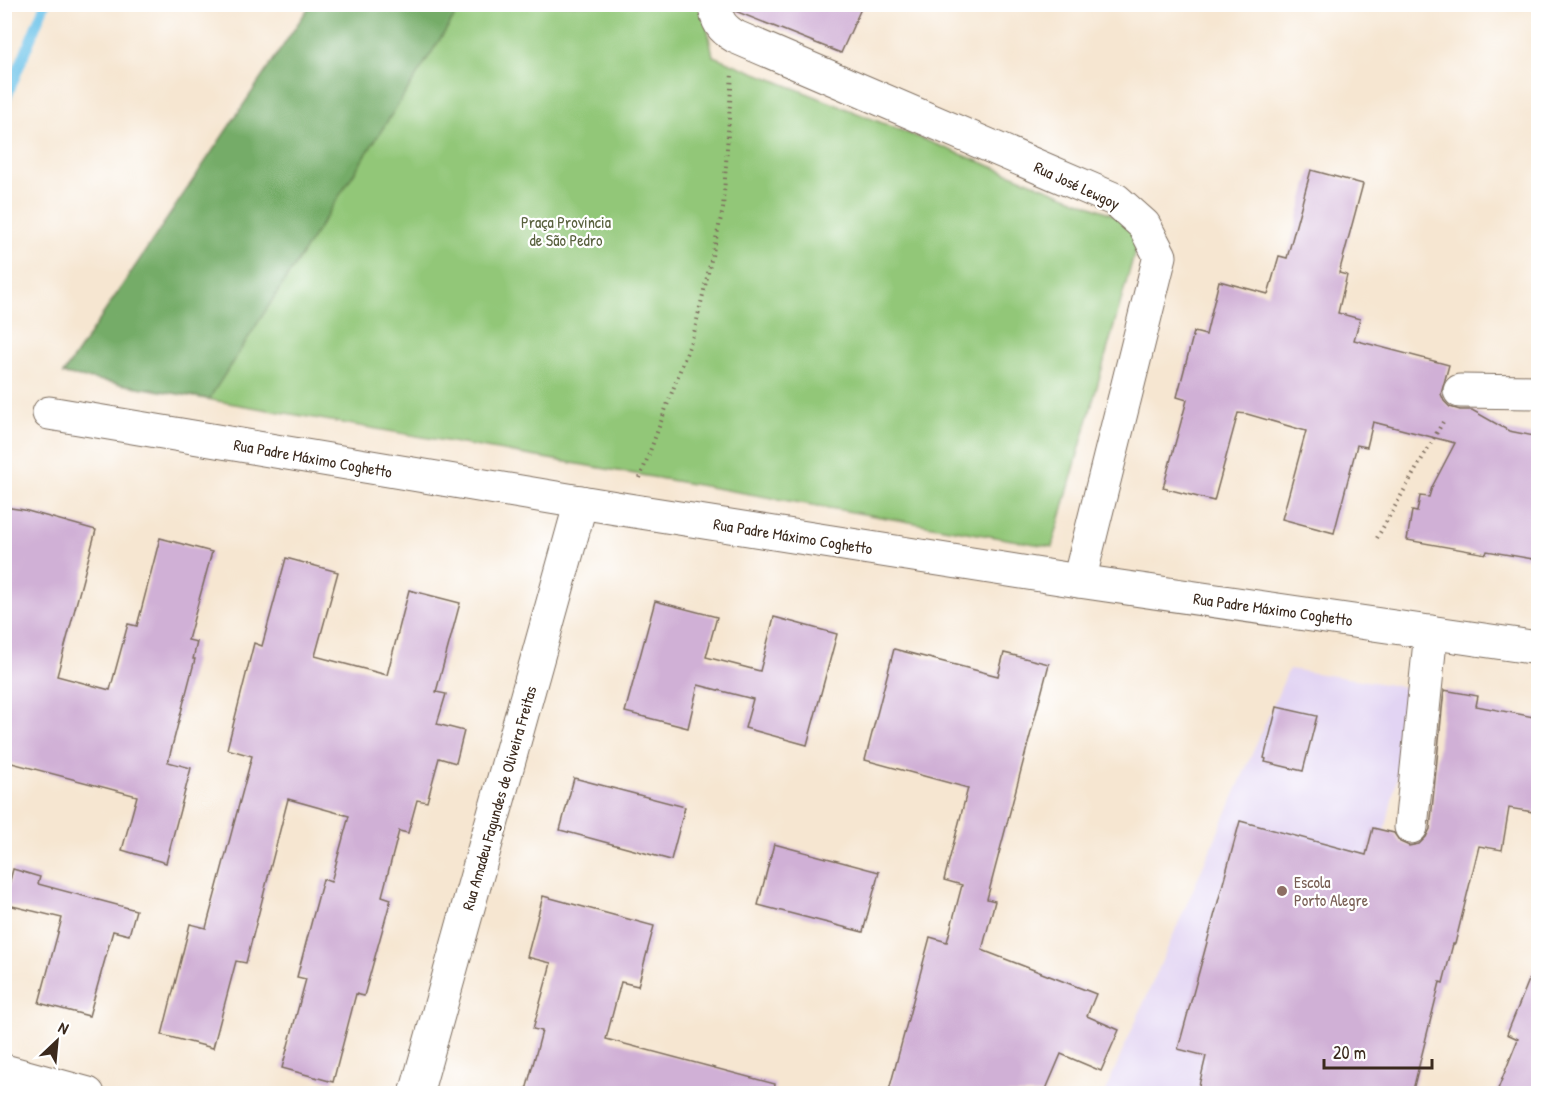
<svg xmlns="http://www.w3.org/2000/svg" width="1543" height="1098" font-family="'Patrick Hand',sans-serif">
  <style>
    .built { fill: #e2d4f3 }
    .green { fill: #92c778; stroke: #66784b; stroke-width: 1.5 }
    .forest { fill: #75ac68; stroke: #586b43; stroke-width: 1.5 }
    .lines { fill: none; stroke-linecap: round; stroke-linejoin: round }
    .stream { stroke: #6cc3e9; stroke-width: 10 }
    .building { fill: #d0b0d6 }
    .minor-casing { stroke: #7c6c5d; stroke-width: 35 }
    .path { stroke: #7c6c5d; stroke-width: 4; stroke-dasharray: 1.5 4.5; stroke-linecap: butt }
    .minor { stroke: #fff; stroke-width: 33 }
    .education-dot { fill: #8d6e63; stroke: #fff; stroke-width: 2 }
    .labels { text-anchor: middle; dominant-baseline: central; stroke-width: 4.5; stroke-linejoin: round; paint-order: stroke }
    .street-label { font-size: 16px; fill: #3b2a1e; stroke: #fff }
    .park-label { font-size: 16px; fill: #59613e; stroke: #fff }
    .education-label { font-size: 16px; fill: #785e54; stroke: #fff; text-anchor: start }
  </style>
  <rect width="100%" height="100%" fill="#fff"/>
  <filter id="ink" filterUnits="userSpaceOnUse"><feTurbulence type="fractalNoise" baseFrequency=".0167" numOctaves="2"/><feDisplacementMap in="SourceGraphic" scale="12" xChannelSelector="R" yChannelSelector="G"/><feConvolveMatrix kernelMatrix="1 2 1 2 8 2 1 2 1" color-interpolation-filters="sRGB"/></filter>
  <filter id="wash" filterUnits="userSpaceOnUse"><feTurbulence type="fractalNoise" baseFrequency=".008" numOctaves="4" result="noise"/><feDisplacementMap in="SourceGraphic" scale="24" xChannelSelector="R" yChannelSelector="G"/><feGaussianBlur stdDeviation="1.35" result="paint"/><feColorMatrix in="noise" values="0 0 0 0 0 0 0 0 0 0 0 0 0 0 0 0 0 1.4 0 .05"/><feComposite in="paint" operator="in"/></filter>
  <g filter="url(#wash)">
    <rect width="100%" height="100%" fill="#f6e6d1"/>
    <path class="built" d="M1289 669 1417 689 1326 1093 1104 1094Z"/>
    <path class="green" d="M311 5H703L713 56 1142 226 1052 547 63 374Z"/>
    <path class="forest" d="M311 4 462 5 209 399 63 374Z"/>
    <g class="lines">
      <path class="stream" d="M4 104 45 4"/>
    </g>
    <g id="blocks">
      <g class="building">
        <path d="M734 4H863L841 53 735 11Z"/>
        <path d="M1311 170 1363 184 1339 273 1347 275 1338 313 1360 319 1354 340 1449 365 1441 394 1444 401 1450 407 1460 410H1472L1509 431 1539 437V560L1487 551 1486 554 1407 540 1412 511 1417 512 1420 496 1429 497 1432 487 1455 443 1373 422 1367 447 1357 445 1334 533 1282 519 1306 431 1247 414 1238 413 1214 501 1163 488 1187 400 1177 397 1194 332 1206 335 1219 281 1268 294 1279 256 1287 258Z"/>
        <path d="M4 507 24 510 96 530 57 676 110 690 128 624 137 626 160 538 212 552 188 640 197 642 193 659H195L168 762 191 768 166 863 122 850 137 796 4 761Z"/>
        <path d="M286 558 338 572 315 656 387 675 409 590 460 603 436 692 446 694 437 724 464 731 456 763 439 758 427 802 417 800 408 833 399 831 382 896 391 899 364 996 356 994 333 1082 282 1068 306 979 297 977 312 920 323 879 331 882 349 816 288 799 246 963 236 961 213 1048 162 1035 190 924 206 928 252 756 227 749 254 643 262 646Z"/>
        <path d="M655 601 717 617 706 657 760 671 774 617 837 634 807 745 745 728 753 699 698 685 688 728 625 712Z"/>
        <path d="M894 649 998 676 1004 653 1049 664 987 899 995 901 982 950 1096 994 1087 1016 1119 1030 1101 1071 1061 1054 1044 1094H888L930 937 947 942 962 885 944 880 968 788 865 760Z"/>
        <path d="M1444 690 1478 696 1476 706 1539 718V813L1509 808 1502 850 1479 846 1455 944H1453L1443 983 1440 982 1412 1094H1197L1206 1056 1178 1049 1240 821 1366 855 1373 828 1394 833 1400 842 1409 846 1419 844 1426 837 1430 829Z"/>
        <path d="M1277 707 1317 716 1303 771 1265 762 1266 759 1264 758Z"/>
        <path d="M574 778 685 807 671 860 560 830Z"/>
        <path d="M774 844 879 872 863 932 758 905Z"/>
        <path d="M13 869 40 877 38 884 136 910 129 935 113 931 89 1016 39 1003 62 918 4 904Z"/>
        <path d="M543 896 654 926 638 986 621 982 606 1039 775 1084 774 1094H525L542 1031 533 1029 551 963 527 957Z"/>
        <path d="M1538 958 1539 1094H1496L1518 1039 1507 1034Z"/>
      </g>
    </g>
  </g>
  <g filter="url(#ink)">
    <use href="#blocks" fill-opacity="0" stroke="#7c6c5d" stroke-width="1.5"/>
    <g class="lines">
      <defs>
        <g id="minor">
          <path d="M715 4C716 21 722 29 736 37L1116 200 1144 225 1160 256 1079 581"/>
          <path d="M1460 391 1538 392"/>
          <path d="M49 413 628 510 1079 581 1538 648"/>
          <path d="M1411 827 1431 632"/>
          <path d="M4 1071 88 1094"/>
          <path d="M416 1094 581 502"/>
        </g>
      </defs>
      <use href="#minor" class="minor-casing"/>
      <g class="path">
        <path d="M640 478 694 333 723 209 732 73"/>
        <path d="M1377 538 1444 420"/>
      </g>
      <use href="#minor" class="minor"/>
    </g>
  </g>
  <circle class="education-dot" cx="1282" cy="891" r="6"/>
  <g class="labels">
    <g class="street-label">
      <text transform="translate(1077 185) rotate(25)">Rua José Lewgoy</text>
      <text transform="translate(313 458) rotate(10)">Rua Padre Máximo Coghetto</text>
      <text transform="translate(793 536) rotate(9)">Rua Padre Máximo Coghetto</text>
      <text transform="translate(1273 609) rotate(8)">Rua Padre Máximo Coghetto</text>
      <text transform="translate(499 798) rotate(-74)">Rua Amadeu Fagundes de Oliveira Freitas</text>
    </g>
    <g class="park-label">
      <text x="566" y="222">Praça Província<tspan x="566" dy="18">de São Pedro</tspan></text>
    </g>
    <g class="education-label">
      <text x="1294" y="882">Escola<tspan x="1294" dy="18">Porto Alegre</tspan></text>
    </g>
  </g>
  <rect width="1543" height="1098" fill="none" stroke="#fff" stroke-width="24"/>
  <g transform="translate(57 1041) rotate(26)" stroke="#ffffff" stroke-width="4.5" paint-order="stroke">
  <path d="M0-4.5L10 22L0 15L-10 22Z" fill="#3b2a1e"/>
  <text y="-9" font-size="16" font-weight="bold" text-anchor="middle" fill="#3b2a1e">N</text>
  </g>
  <path d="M1324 1059v9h108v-9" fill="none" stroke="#3b2a1e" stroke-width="3"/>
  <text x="1333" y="1059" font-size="18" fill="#3b2a1e" stroke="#ffffff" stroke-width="4.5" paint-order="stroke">20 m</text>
</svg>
